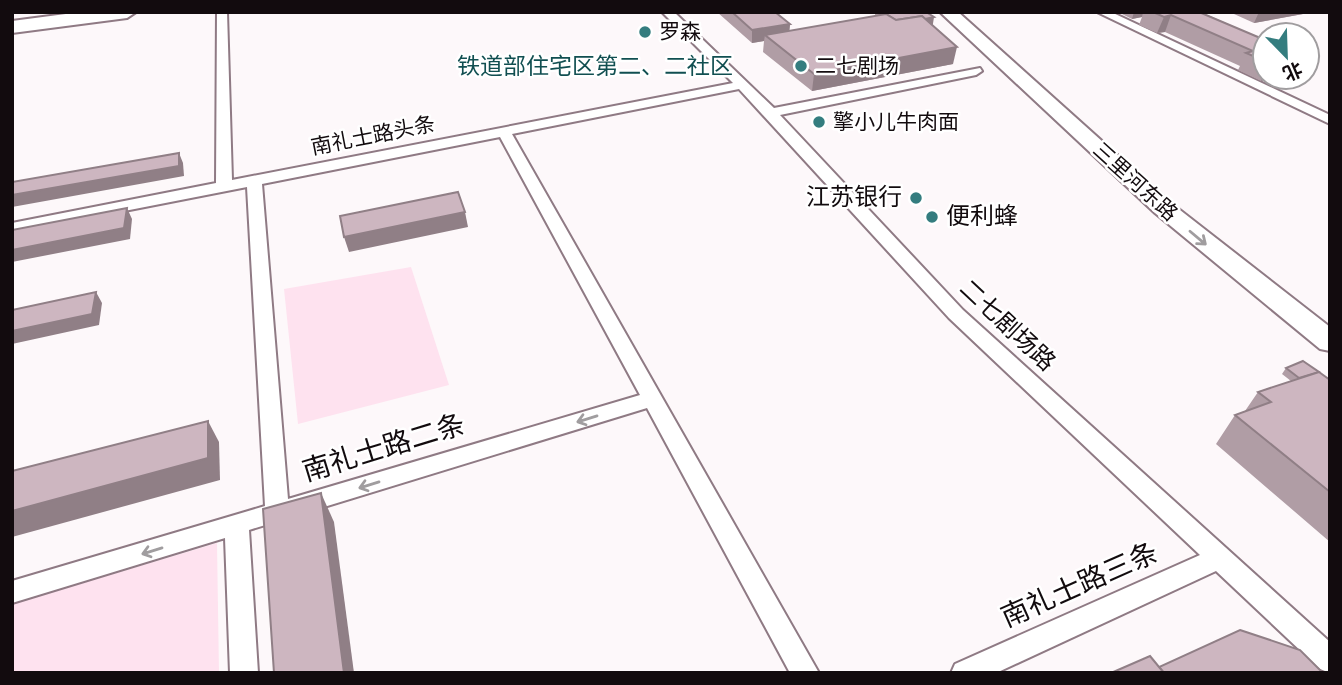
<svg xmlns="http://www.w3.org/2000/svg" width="1342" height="685" font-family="'Alegreya Sans','Noto Sans SC',sans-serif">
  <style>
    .green { fill: #fee2ef }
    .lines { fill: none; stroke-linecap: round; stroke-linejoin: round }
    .minor-casing { stroke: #8f7a84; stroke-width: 4 }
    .secondary-casing { stroke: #8f7a84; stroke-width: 4 }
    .trunk-casing { stroke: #8f7a84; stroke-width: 4 }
    .minor { fill: #fff; fill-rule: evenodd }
    .secondary { fill: #fff; fill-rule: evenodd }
    .trunk { fill: #fff; fill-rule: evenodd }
    .wall { fill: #b09da5 }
    .shaded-wall { fill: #907f86 }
    .building { fill: #cdb6c0; stroke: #907f86; stroke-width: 2 }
    .oneway { stroke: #a09d9f }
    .poi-dot { fill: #347d7f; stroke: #fff; stroke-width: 2.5 }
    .labels { text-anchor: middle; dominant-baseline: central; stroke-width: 5; stroke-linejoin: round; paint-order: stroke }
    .far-poi-label { font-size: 21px; fill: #120b0e; stroke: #fff; text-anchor: start }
    .far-street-label { font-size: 21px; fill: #120b0e; stroke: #fff }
    .far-quarter-label { font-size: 23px; fill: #114f51; stroke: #fff }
    .poi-label { font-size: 24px; fill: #120b0e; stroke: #fff; text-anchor: end }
    .street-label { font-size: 24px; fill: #120b0e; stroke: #fff }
    .near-street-label { font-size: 28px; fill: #120b0e; stroke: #fff }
  </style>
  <rect width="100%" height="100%" fill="#fdf8fa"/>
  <g class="green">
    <path d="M411 267 449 385 298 424 284 289Z"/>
    <path d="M217 543 219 673H12V604Z"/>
  </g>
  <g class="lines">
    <defs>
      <g id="minor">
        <path d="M217 12H227L232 180 733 83 662 12H674L774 108 980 68 982 71 976 75 780 115 963 310 1330 642V673L1320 669 1216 571 996 673H951L955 664 1200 555 949 318 739 89 512 134 819 673H790L647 408 249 530 258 673H230L225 538 12 603V581L265 506 247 187 12 233V223L216 183ZM500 137 640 395 288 499 262 184Z"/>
        <path d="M1097 12H1111L1330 115V124Z"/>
      </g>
      <path id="secondary" d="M940 12H958L1171 203 1330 327V351L1320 349 1155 213Z"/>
      <path id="trunk" d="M81 12H136L127 18 12 33V21Z"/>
    </defs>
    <use href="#minor" class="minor-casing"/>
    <use href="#secondary" class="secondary-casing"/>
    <use href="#trunk" class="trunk-casing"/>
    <use href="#minor" class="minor"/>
    <use href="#secondary" class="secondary"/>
    <use href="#trunk" class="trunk"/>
  </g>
  <g class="wall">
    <path d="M717 12H775L790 24 789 31 875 16V12H926L953 64 812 91 763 52 764 41 752 43Z"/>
    <path d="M1118 12H1201L1265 40V77H1276L1261 81 1238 70 1240 66 1165 32 1157 33 1139 25 1142 17 1132 19Z"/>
    <path d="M1235 12H1314L1254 23 1234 14Z"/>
    <path d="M1286 368 1330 380V542L1216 444 1235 415 1245 411 1258 392 1291 381 1282 374Z"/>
  </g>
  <g class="shaded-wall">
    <path d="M1134 12H1143L1142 17 1132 19Z"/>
    <path d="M1259 12H1314L1254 23Z"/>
    <path d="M1171 15 1165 32 1157 33 1164 17Z"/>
    <path d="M934 17 932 30 895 24Z"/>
    <path d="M790 24 789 36 765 35 764 41 752 43V30Z"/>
    <path d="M957 47 953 64 812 91 814 74Z"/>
    <path d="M1265 72V77H1276L1261 81Z"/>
    <path d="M179 153 183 163 184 176 12 207V195Z"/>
    <path d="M127 208 132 219 130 239 12 262V250Z"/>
    <path d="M465 212 468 227 349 252 344 237Z"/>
    <path d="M96 292 102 303 99 325 12 344V331Z"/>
    <path d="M208 421 219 442 220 480 12 537V511Z"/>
    <path d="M321 493 334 522 354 673H344Z"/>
  </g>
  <g class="building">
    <path d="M732 12H775L790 24 752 30Z"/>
    <path d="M877 12H926L934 17 925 19 922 16 896 20 886 14 881 15Z"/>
    <path d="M1153 12H1199L1265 40V61L1246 53 1253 51 1171 15 1164 17Z"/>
    <path d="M886 14 896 20 922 16 957 47 814 74 765 35Z"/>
    <path d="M179 153V166L12 195V182Z"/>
    <path d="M458 192 465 212 344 237 340 216Z"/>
    <path d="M127 208 124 228 12 250V230Z"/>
    <path d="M96 292 92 314 12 331V310Z"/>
    <path d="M1303 361 1319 372 1299 378 1286 368Z"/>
    <path d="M1319 372 1330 380V492L1235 415 1271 402 1258 392Z"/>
    <path d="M208 421V458L12 511V471Z"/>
    <path d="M321 493 344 673H274L263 509Z"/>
    <path d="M1240 630 1300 650 1323 673H1164L1159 667Z"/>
    <path d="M1150 656 1164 673H1111Z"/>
  </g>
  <defs><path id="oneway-shaft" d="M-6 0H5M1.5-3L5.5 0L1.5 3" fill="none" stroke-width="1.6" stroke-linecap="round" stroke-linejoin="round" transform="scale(1.75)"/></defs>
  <g class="oneway">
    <use href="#oneway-shaft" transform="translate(1198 238) rotate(40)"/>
    <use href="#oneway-shaft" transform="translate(587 419) rotate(163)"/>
    <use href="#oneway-shaft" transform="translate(369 485) rotate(163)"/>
    <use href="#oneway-shaft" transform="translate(152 551) rotate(163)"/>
  </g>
  <g class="poi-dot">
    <circle cx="645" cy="32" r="7"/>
    <circle cx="801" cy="66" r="7"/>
    <circle cx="819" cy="122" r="7"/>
    <circle cx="916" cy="198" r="7"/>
    <circle cx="932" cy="217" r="7"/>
  </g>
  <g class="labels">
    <g class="far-poi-label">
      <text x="659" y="32">罗森</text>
      <text x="815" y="66">二七剧场</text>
      <text x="833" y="122">擎小儿牛肉面</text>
    </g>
    <g class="far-street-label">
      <text transform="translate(373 136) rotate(-11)">南礼士路头条</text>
      <text transform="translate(1135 182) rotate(42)">三里河东路</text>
    </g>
    <g class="far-quarter-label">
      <text x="595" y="67">铁道部住宅区第二、二社区</text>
    </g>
    <g class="poi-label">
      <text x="902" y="198">江苏银行</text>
      <text x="946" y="217" text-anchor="start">便利蜂</text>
    </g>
    <g class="street-label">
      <text transform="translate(1007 326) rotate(43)">二七剧场路</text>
    </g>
    <g class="near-street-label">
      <text transform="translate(384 449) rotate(-17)">南礼士路二条</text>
      <text transform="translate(1080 586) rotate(-24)">南礼士路三条</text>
    </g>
  </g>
  <rect width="1342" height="685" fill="none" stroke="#120b0e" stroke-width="28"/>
  <g transform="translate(1286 56) rotate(157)"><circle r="33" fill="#ffffff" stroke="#a09d9f" stroke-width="2"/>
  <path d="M0-5L12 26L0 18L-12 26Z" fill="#347d7f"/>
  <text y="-10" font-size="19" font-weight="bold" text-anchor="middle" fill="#120b0e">北</text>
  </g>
</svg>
